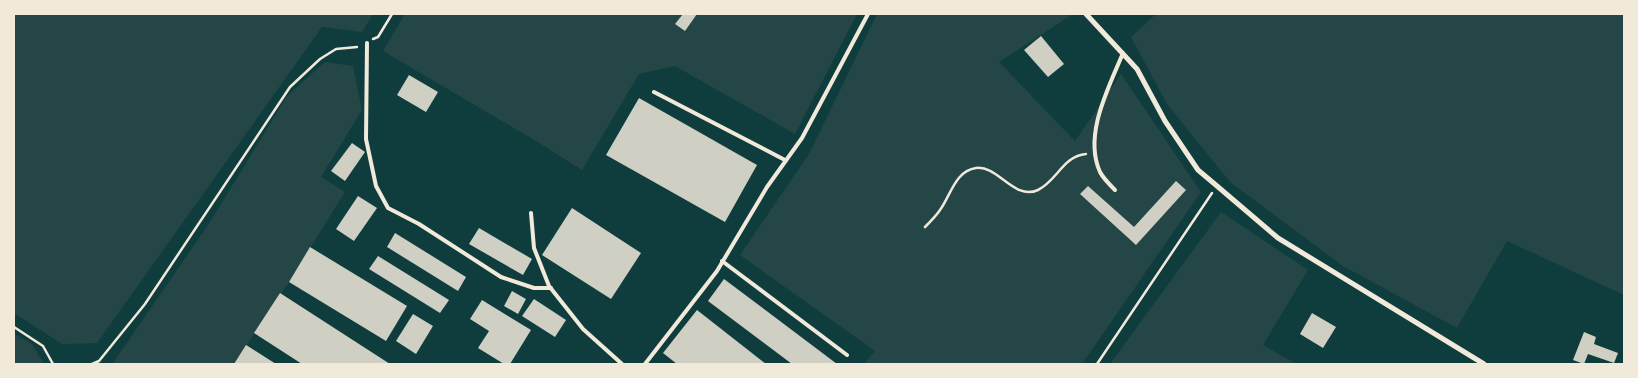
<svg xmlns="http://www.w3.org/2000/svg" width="1638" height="378" font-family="Signika,sans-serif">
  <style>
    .green { fill: #244646 }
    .building { fill: #cfcfc3 }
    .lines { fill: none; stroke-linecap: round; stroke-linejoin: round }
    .path { stroke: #f1e9da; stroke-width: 2.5 }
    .service { stroke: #f1e9da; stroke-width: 4 }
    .minor { stroke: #f1e9da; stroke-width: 5 }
  </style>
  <rect width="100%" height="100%" fill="#0f3d3e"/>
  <g class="green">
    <path d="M14 14H373L362 32 322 27 97 343 62 344 14 313Z"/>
    <path d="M405 14H857L795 134 675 66 639 74 582 170 536 141 383 51Z"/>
    <path d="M877 14H1073L999 62 1075 141 1121 74 1201 192 1082 364H864L875 351 740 255 809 154Z"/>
    <path d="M1156 14H1624V295L1507 241 1457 328 1343 266 1230 182 1167 104 1131 37Z"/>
    <path d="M325 62 353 66 362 110 321 177 345 192 289 282 234 364H109L113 363 210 222 287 96Z"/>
    <path d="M1221 212 1308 270 1263 345 1296 364H1110Z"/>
    <path d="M14 334 32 344 44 364H14Z"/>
  </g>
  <g class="building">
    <path d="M683 14H697L685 31 675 24Z"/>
    <path d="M1041 36 1064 64 1048 77 1024 50Z"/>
    <path d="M409 75 438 92 426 112 397 95Z"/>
    <path d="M639 98 757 165 725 222 606 155Z"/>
    <path d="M352 143 365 152 345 181 331 171Z"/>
    <path d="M1176 181 1186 190 1136 245 1080 194 1088 186 1134 227Z"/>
    <path d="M358 196 377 208 354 241 336 229Z"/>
    <path d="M572 208 641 253 611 299 542 255Z"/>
    <path d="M479 228 532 259 523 275 469 244Z"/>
    <path d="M395 233 466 277 458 291 387 247Z"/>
    <path d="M310 247 407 306 386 341 289 282Z"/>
    <path d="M378 256 449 300 440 313 369 269Z"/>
    <path d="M724 279 837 364H792L708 301Z"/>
    <path d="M512 291 526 299 518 314 504 306Z"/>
    <path d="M280 293 390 364H302L254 333Z"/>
    <path d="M534 299 566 320 555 337 522 316Z"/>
    <path d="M482 300 531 330 510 364H504L478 348 489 331 470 319Z"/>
    <path d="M697 310 766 364H677L663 353Z"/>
    <path d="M1312 313 1336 327 1323 348 1300 334Z"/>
    <path d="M413 314 433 326 416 354 396 341Z"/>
    <path d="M1584 332 1596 337 1594 344 1618 353 1614 363 1588 354 1584 364 1573 360Z"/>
    <path d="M246 345 276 364H234Z"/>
  </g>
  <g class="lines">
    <g class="path">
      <path d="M373 39 378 37 392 14"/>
      <path d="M925 227C930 222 936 216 940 210 951 195 955 171 976 168 998 165 1014 201 1038 190 1057 181 1063 156 1086 154"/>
      <path d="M14 327 43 346 53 364"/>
      <path d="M92 364 99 361 145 304 290 87 320 59 336 49 357 47"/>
      <path d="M1097 364 1212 193"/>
    </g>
    <g class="service">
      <path d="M367 43 366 139 376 186 388 208 419 224 501 277 534 288H551"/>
      <path d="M654 92 785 160"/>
      <path d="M1115 190C1110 185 1103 178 1100 172 1083 135 1109 87 1123 53"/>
      <path d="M531 213 534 248 549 286 583 329 622 364"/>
      <path d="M722 261 847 355"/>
      <path d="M645 364 717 271 767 187 802 138 868 14"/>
    </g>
    <path class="minor" d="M1086 14 1137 69 1165 121 1198 170 1217 186 1278 238 1484 364"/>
  </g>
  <rect width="1638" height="378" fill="none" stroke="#f1e9da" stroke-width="30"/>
</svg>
